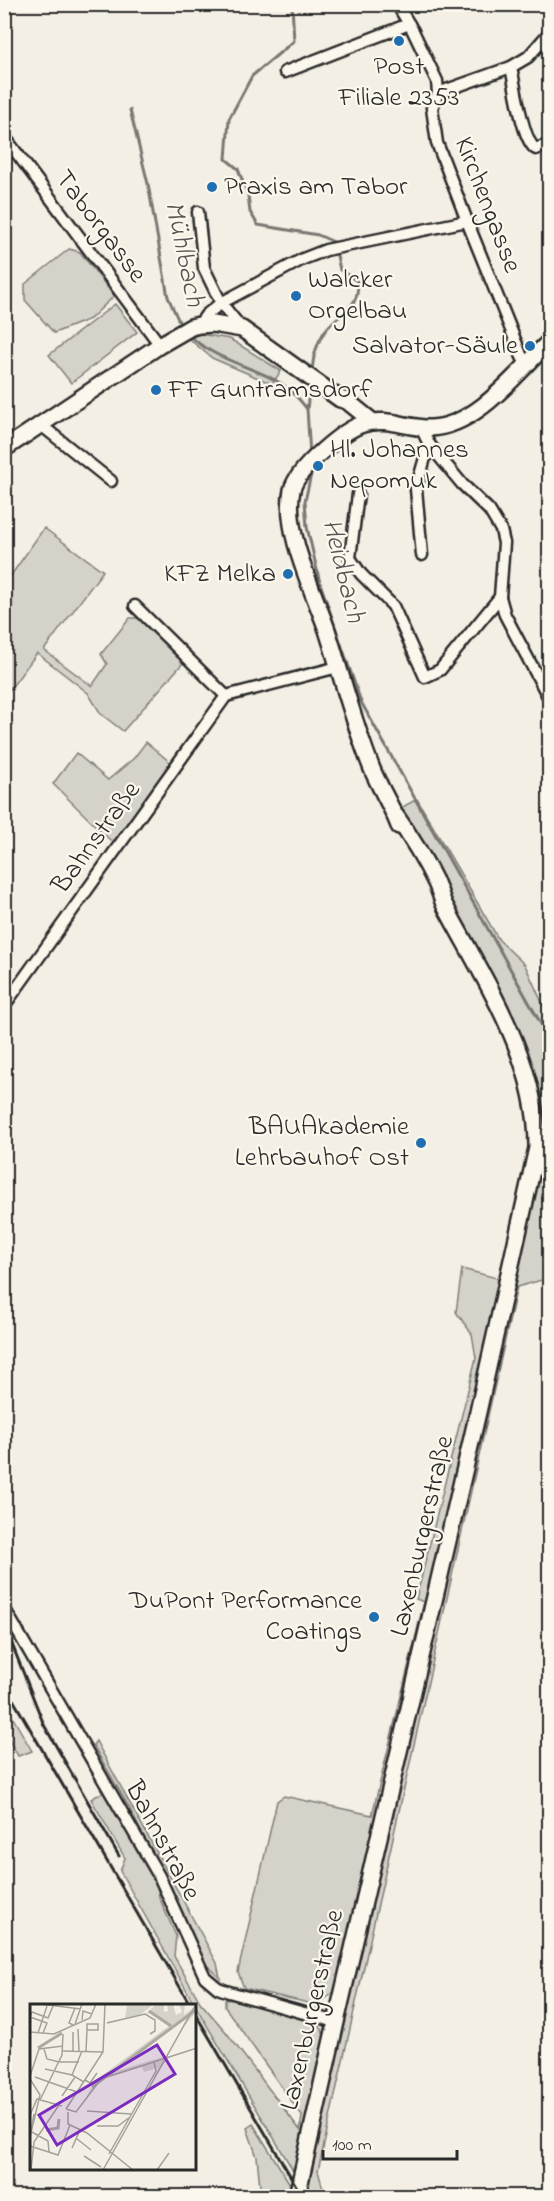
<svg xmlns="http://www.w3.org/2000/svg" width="554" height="2201" font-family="'Indie Flower',sans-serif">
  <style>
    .green { fill: #d5d2c9; stroke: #807e7a; stroke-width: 1.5 }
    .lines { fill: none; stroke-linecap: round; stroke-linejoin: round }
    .stream { stroke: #787772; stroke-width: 3 }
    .street-casing { stroke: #2b2b2b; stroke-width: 15 }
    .secondary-casing { stroke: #2b2b2b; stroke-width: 20 }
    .street { stroke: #fbf7ec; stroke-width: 10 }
    .secondary { stroke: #fbf7ec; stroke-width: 15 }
    .rail { stroke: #2b2b2b; stroke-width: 3 }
    .poi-dot { fill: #1f6fb2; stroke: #fbf7ec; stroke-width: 2 }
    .labels { text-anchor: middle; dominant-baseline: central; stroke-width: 4.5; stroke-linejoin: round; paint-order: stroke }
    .poi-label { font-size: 27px; fill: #2b2b2b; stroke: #fbf7ec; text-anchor: start }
    .street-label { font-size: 27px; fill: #2b2b2b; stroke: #fbf7ec }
    .water-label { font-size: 28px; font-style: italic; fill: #585755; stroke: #fbf7ec }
    .inset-river { fill: none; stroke: #aca9a2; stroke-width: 3 }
    .inset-road { fill: none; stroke: #a3a19a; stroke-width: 1.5 }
    .view { fill: #7b2cbf; fill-opacity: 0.15; stroke: #7b2cbf; stroke-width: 3 }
    .inset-edge { fill: none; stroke: #2b2b2b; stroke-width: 3 }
  </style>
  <rect width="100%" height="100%" fill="#f3efe4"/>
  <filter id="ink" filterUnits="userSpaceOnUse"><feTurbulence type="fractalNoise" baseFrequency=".0167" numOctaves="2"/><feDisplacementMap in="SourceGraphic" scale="12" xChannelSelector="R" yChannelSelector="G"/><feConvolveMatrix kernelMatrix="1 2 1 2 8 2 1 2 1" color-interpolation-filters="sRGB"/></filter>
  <g filter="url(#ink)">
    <g class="green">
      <path d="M69 249 80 252 114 296 90 319 54 333 25 300V284Z"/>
      <path d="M115 304 137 332 71 383 49 355Z"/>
      <path d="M199 334 230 339 281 371 272 384 212 358 189 339Z"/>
      <path d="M44 528 103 571 44 650 92 686 107 664 101 654 130 618H141L183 663 123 731 101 714 88 693 37 653 5 696V584Z"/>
      <path d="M146 742 171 763 119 838 111 841 53 784 76 753 108 780 134 758Z"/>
      <path d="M417 799 499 940 525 965 549 1018V1278L517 1287 318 2171 325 2196H308L303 2189 541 1158 544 1125 537 1088 399 809Z"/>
      <path d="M462 1269 497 1278 501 1292 341 1987 317 2005 244 1988 238 1972 277 1801 284 1796 372 1815 424 1602 416 1599 476 1358 472 1334 456 1312Z"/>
      <path d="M5 1704 32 1751 18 1756 5 1732Z"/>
      <path d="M96 1741 217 1963 220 1978 203 1961 129 1807 93 1745Z"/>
      <path d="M105 1791 157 1885 159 1897 176 1936 174 1956 200 2002 226 2032 300 2130 302 2116 225 2007V2000L234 1999 311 2020 322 2029 326 2044 297 2177 196 2007 120 1871 125 1858 91 1799Z"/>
      <path d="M253 2124 293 2189 292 2196H261L257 2157 247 2128Z"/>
    </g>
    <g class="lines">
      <g class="stream">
        <path d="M292 4 294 41 252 76 229 119 226 159 238 169 248 195 250 212 258 225 318 235 334 242 335 245"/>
        <path d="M130 110 148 184 168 297 181 326"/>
        <path d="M187 333C217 364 261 366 291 391 297 396 302 403 307 409"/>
        <path d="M312 371C313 358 316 345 323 334 336 312 362 310 357 281L340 270 336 251"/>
        <path d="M310 455 307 409 310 383"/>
        <path d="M312 470 305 501 307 527 320 583 361 702 550 1040"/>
      </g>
      <defs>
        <g id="street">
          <path d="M397 4 413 31 437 81 438 93 432 108 437 143 467 221 522 357 527 364"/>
          <path d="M511 67C515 84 522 141 536 149L550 144"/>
          <path d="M285 72 409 24"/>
          <path d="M438 93 511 67 528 57 550 32"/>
          <path d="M4 136 160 345"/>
          <path d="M198 212 204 268 221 303 242 329"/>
          <path d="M199 325 206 315 221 303 303 259 326 250 467 221"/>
          <path d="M41 425 111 481"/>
          <path d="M358 494 350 558 361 574 393 606 425 677 440 670 500 597 504 543 501 530 489 510 462 484 429 444 421 428"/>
          <path d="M422 555 416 489 429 444"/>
          <path d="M500 597 505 615 550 700"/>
          <path d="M135 606 226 696"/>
          <path d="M226 696 338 667"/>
          <path d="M4 1006 226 696"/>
          <path d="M4 1608 159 1876 205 1977 218 1988 229 1992 336 2022"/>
        </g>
        <g id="secondary">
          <path d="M4 449 160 345 191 327 199 325 213 324 242 329 340 399 347 401 373 422"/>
          <path d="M399 826C392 806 380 789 372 769 354 724 342 677 327 630 314 592 283 531 292 490 297 469 343 430 363 424 387 416 408 429 431 428 478 426 518 371 550 341"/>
          <path d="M297 2196 336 2022 478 1412 537 1148C538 1059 484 980 444 904 441 897 439 889 436 883 425 860 411 837 396 816"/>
        </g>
      </defs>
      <use href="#street" class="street-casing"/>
      <use href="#secondary" class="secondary-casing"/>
      <use href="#street" class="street"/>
      <use href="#secondary" class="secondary"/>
      <g class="rail">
        <path d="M4 1624 44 1725 119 1856"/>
        <path d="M4 1684 191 2006"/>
        <path d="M195 2013 302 2196"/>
      </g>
    </g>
  </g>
  <g class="poi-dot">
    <circle cx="399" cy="41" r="6"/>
    <circle cx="212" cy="187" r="6"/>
    <circle cx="296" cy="296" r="6"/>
    <circle cx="530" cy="346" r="6"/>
    <circle cx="156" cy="390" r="6"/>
    <circle cx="318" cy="466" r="6"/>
    <circle cx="288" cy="574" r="6"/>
    <circle cx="421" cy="1143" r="6"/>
    <circle cx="374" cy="1617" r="6"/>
  </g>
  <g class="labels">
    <g class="poi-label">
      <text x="399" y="67" text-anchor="middle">Post<tspan x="399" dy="31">Filiale 2353</tspan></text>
      <text x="224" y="187">Praxis am Tabor</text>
      <text x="308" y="280">Walcker<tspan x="308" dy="31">Orgelbau</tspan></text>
      <text x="518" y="346" text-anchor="end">Salvator-Säule</text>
      <text x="168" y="390">FF Guntramsdorf</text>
      <text x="330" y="450">Hl. Johannes<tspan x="330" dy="31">Nepomuk</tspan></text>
      <text x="276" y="574" text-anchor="end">KFZ Melka</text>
      <text x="409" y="1127" text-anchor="end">BAUAkademie<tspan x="409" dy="31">Lehrbauhof Ost</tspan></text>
      <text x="362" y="1601" text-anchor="end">DuPont Performance<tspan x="362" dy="31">Coatings</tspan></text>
    </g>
    <g class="street-label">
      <text transform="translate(487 205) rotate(69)">Kirchengasse</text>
      <text transform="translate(100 227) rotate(53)">Taborgasse</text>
      <text transform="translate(97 838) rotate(-54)">Bahnstraße</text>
      <text transform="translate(423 1536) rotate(-77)">Laxenburgerstraße</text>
      <text transform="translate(162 1841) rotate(62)">Bahnstraße</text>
      <text transform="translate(313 2010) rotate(-77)">Laxenburgerstraße</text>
    </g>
    <g class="water-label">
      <text transform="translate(183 254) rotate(78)">Mühlbach</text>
      <text transform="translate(342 571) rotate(76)">Heidbach</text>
    </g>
  </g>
  <g transform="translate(30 2004)">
    <rect width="166" height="166" fill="#f3efe4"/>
    <path d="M97 0H124L111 10 84 18H78L95 14ZM126 0H134V8L138 7 137 0H143L146 11 152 8 149 0H155L154 11 166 2V8L151 26 158 11 77 70 136 52 138 54 123 75 128 64 114 68 112 63 71 75 56 93 66 76 139 22 122 9 116 10Z" fill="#d5d2c9"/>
    <path class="inset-river" d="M119 7 141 22M8 44 32 29M62 83 167 5M16 126 28 124 29 115"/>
    <path class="inset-road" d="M10 0 51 5M52 16 53 7 62 10M77 19 115 10 125 16V27L120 30M45 20 52 0M43 21 39 19 45 4M48 25 49 47M0 28 24 30 60 14 66 0M43 28V47M8 29 17 2M13 29 17 19 0 13 2 8 18 14 23 2M14 45 17 55 29 58M33 47 73 48M56 47 57 26V20H68V26H57M29 58H49M15 65 42 71 54 78M42 71 52 47M0 72 9 45 33 42M5 73 47 88M0 75 10 91 0 133M55 76 60 79 67 69M32 92 45 73M10 96 32 51 33 30M36 105 46 108 71 75 167 44M36 105 73 48 75 0M57 107 101 110M38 108V120L57 129 103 166M0 111 7 95 32 102M67 122H88L100 113M0 127 18 137 19 148M0 133 4 110M46 134 61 146M0 142 28 151 40 121M42 144 50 126M79 150 126 67 124 58M54 152 71 163M1 166 4 138 29 101M73 166 166 0M127 166 139 149"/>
    <path class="view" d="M127 41 145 70 27 141 9 111Z"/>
    <rect width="166" height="166" class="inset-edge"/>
  </g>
  <rect width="554" height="2201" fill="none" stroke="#fbf7ec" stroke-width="24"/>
  <rect x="12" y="12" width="530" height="2177" fill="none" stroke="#2b2b2b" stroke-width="2" filter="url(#ink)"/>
  <path d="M323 2150v9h134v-9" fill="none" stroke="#2b2b2b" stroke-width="3"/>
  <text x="332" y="2150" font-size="18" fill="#2b2b2b" stroke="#fbf7ec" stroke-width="4.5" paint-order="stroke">100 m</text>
</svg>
